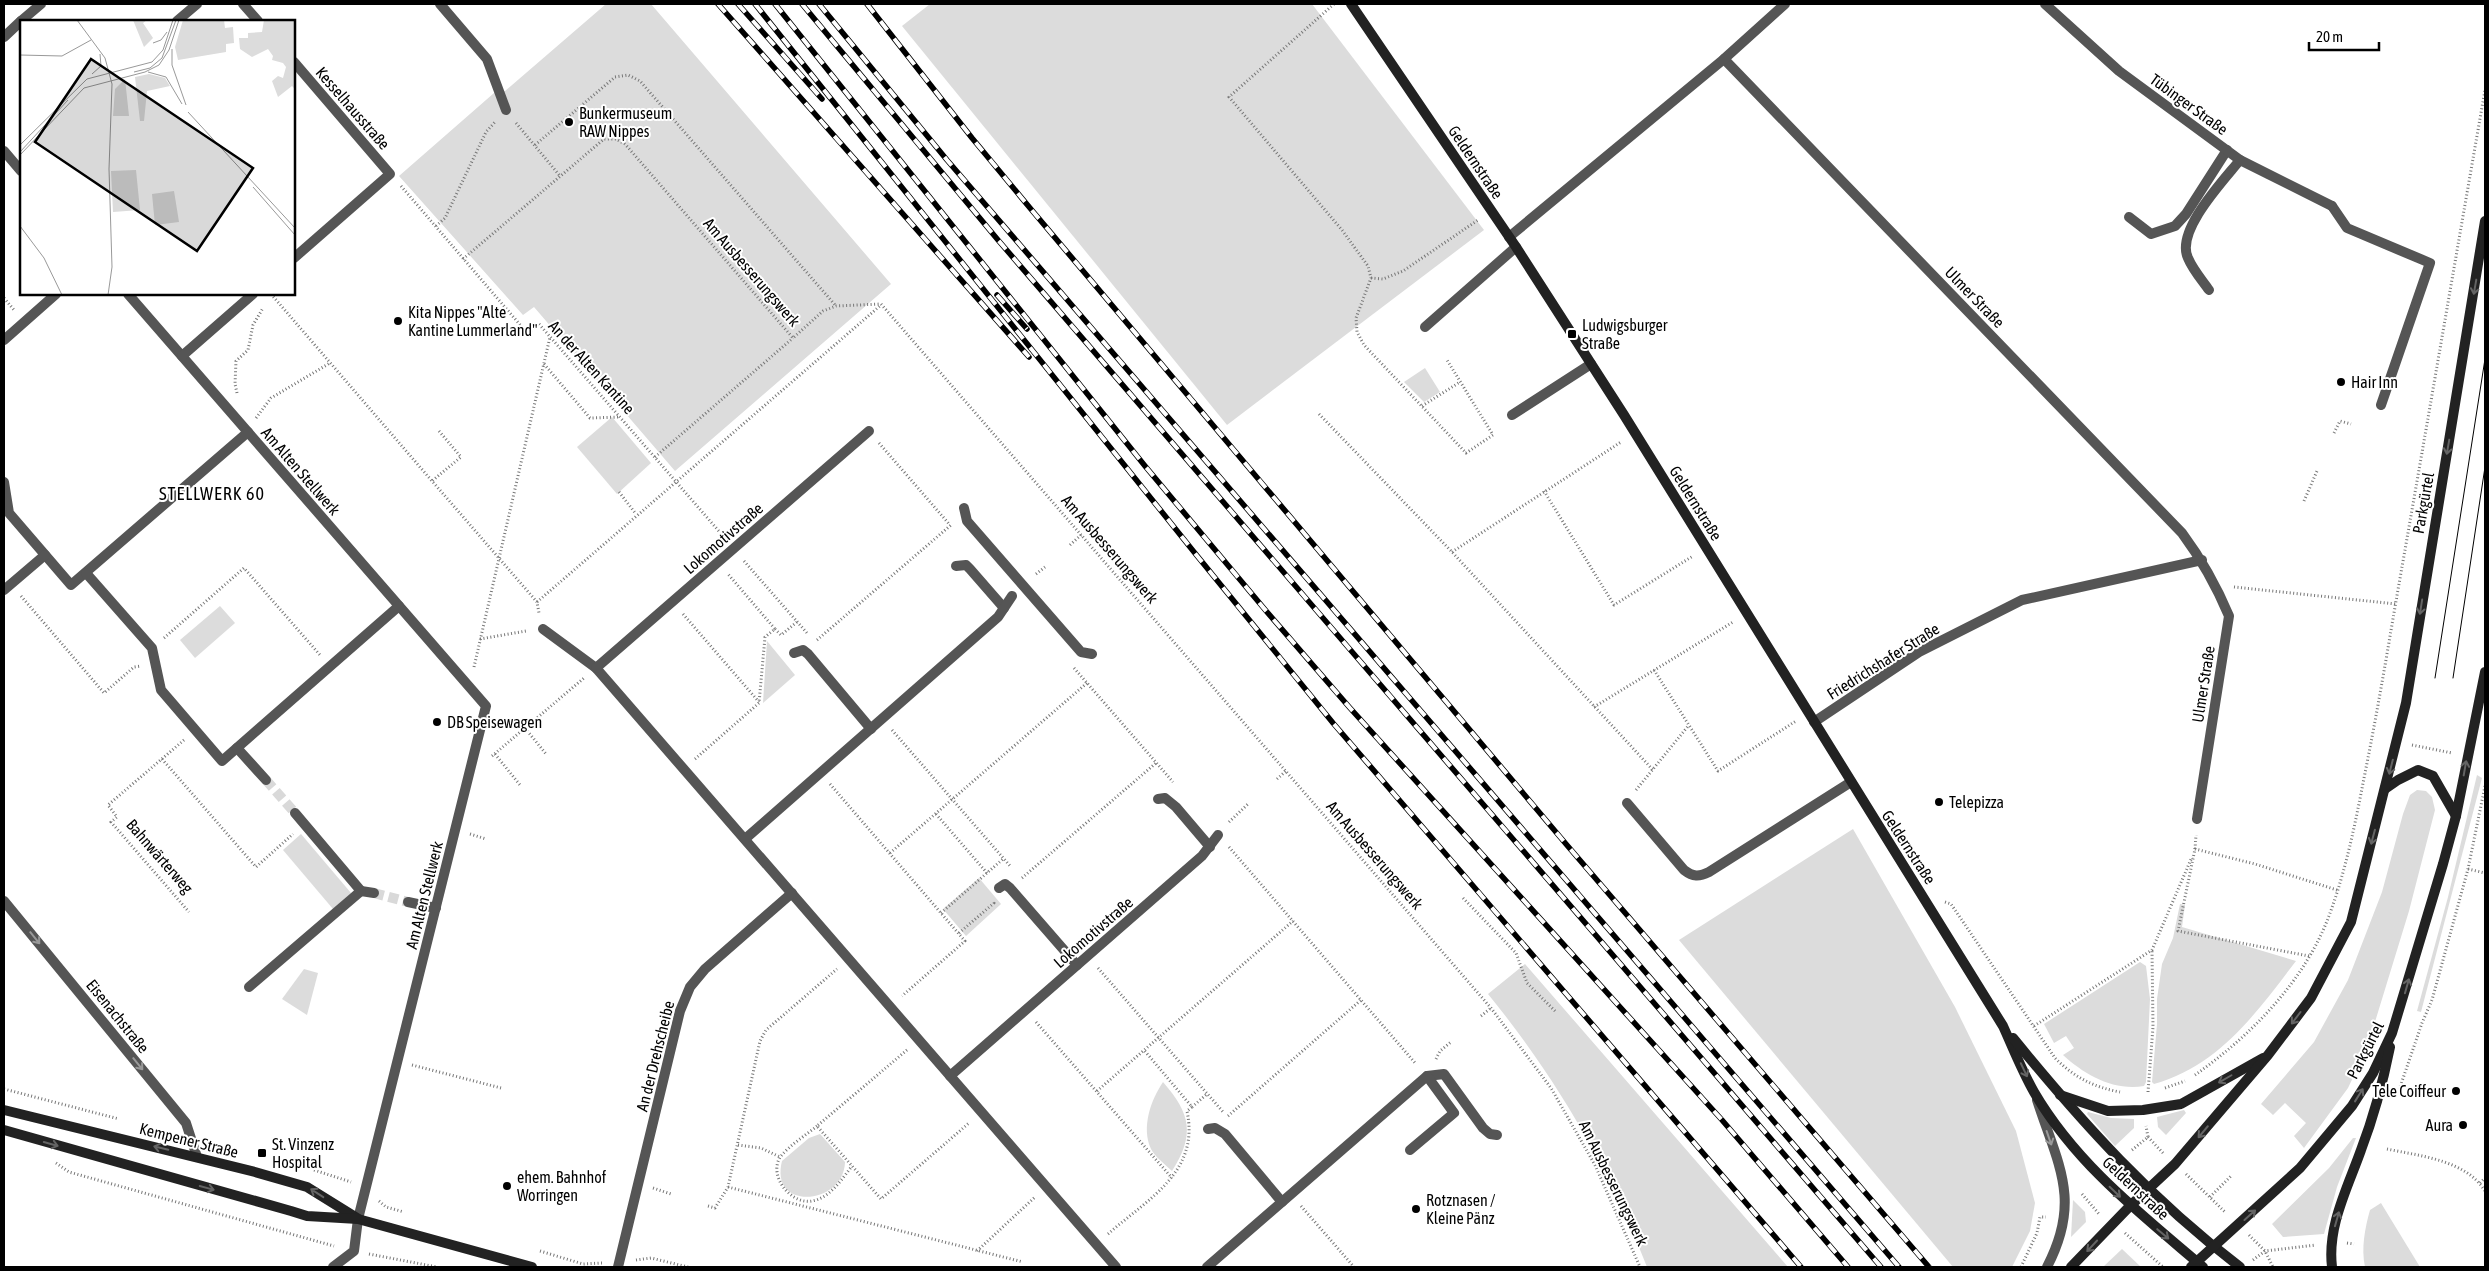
<svg xmlns="http://www.w3.org/2000/svg" width="2489" height="1271" font-family="'Asap Condensed',sans-serif">
  <style>
    .green { fill: #dcdcdc }
    .lines { fill: none; stroke-linecap: round; stroke-linejoin: round }
    .street-tunnel { stroke: #d9d9d9; stroke-width: 10; stroke-dasharray: 10 5; stroke-linecap: butt }
    .path { stroke: #777; stroke-width: 3; stroke-dasharray: 1 2.5; stroke-linecap: butt }
    .lane { stroke: #555; stroke-width: 10 }
    .street { stroke: #555; stroke-width: 10 }
    .secondary { stroke: #222; stroke-width: 10 }
    .tram { stroke: #000; stroke-width: 1 }
    .rail-casing { stroke: #000; stroke-width: 5.5 }
    .rail { stroke: #fff; stroke-width: 4; stroke-dasharray: 11; stroke-linecap: butt }
    .oneway { stroke: #646464 }
    .oneway2 { stroke: #999 }
    .poi-dot { fill: #000; stroke: #fff; stroke-width: 2 }
    .labels { text-anchor: middle; dominant-baseline: central; stroke-width: 4; stroke-linejoin: round; paint-order: stroke }
    .street-label { font-size: 16px; fill: #000; stroke: #fff }
    .poi-label { font-size: 16px; fill: #000; stroke: #fff; text-anchor: start }
    .neighbourhood-label { font-size: 18px; letter-spacing: 1px; fill: #000; stroke: #fff }
    .inset-road { fill: none; stroke: #999; stroke-width: 1 }
    .view { fill: #000; fill-opacity: 0.15; stroke: #000; stroke-width: 2.5 }
    .inset-edge { fill: none; stroke: #000; stroke-width: 2.5 }
  </style>
  <rect width="100%" height="100%" fill="#fff"/>
  <g class="green">
    <path d="M606 4H651L891 284 675 471 534 307 523 315 399 176 494 93 505 91Z"/>
    <path d="M930 4H1312L1484 230 1227 425 902 26Z"/>
    <path d="M1425 368 1440 392 1424 402 1404 382Z"/>
    <path d="M612 417 651 463 617 494 577 447Z"/>
    <path d="M220 606 235 623 195 658 180 640Z"/>
    <path d="M767 641 795 675 763 703Z"/>
    <path d="M2477 775 2482 778 2421 1012 2417 1011 2448 897Z"/>
    <path d="M2417 790 2426 791 2432 797 2435 810 2409 911 2367 1048 2348 1088 2304 1148 2294 1136 2306 1123 2285 1103 2273 1115 2261 1104 2314 1042 2348 980 2382 892 2403 814 2410 795Z"/>
    <path d="M1853 829 1955 1007 2016 1131 2035 1203 2030 1231 2012 1267H1953L1679 940Z"/>
    <path d="M301 834 351 893 333 909 283 850Z"/>
    <path d="M979 878 1001 904 966 936 943 909Z"/>
    <path d="M2180 904 2185 905 2182 927 2296 961C2257 1012 2219 1066 2154 1084L2152 1082 2157 1024V999L2162 964 2173 938Z"/>
    <path d="M2140 962 2146 966 2150 999 2146 1082 2144 1086C2113 1091 2085 1075 2063 1055L2074 1048 2066 1036 2054 1043 2044 1024Z"/>
    <path d="M1525 964 1788 1267H1647C1609 1168 1555 1076 1488 994Z"/>
    <path d="M304 969 318 973 307 1015 282 999Z"/>
    <path d="M1163 1082C1191 1114 1195 1135 1172 1171 1166 1165 1155 1157 1151 1149 1141 1127 1151 1100 1163 1082Z"/>
    <path d="M2184 1110 2186 1113 2166 1135 2158 1127 2157 1117Z"/>
    <path d="M2088 1112 2111 1118 2134 1119V1128L2115 1146 2087 1114Z"/>
    <path d="M820 1134 845 1162C844 1205 769 1212 782 1161L809 1138Z"/>
    <path d="M2353 1138H2356L2337 1187 2324 1234 2283 1237 2272 1224 2329 1168Z"/>
    <path d="M2073 1200 2085 1212 2086 1222 2071 1237Z"/>
    <path d="M2381 1203 2384 1208 2420 1267H2365C2361 1248 2365 1228 2370 1210Z"/>
    <path d="M2122 1249 2141 1267H2103Z"/>
  </g>
  <g class="lines">
    <g class="street-tunnel">
      <path d="M266 780 295 813"/>
      <path d="M374 893 408 902"/>
    </g>
    <g class="path">
      <path d="M1334 4 1229 97 1342 230 1368 266 1371 278 1356 318 1357 332 1364 345 1466 453 1493 435 1447 360"/>
      <path d="M516 123 560 176"/>
      <path d="M535 145 615 77 628 75 640 81 836 306"/>
      <path d="M401 186 528 334 539 324 724 537"/>
      <path d="M436 226 445 218 486 132 495 122"/>
      <path d="M463 259 604 139H616L625 144 793 338 823 311 836 306 881 304 1491 1008 1551 1088 1595 1165 1640 1267"/>
      <path d="M1371 278 1383 279 1403 271 1478 220"/>
      <path d="M271 294 432 481"/>
      <path d="M4 298 14 310"/>
      <path d="M544 364 590 418 620 417"/>
      <path d="M237 393 235 384 236 361 248 350 253 325 263 308"/>
      <path d="M1422 406 1460 382"/>
      <path d="M1319 414 1452 552 1653 770"/>
      <path d="M256 418 271 398 330 363"/>
      <path d="M439 431 461 457 432 481 537 602 539 613"/>
      <path d="M2334 433 2340 421 2351 424"/>
      <path d="M879 443 950 525"/>
      <path d="M655 457 793 338"/>
      <path d="M1544 491 1614 605 1693 556"/>
      <path d="M619 492 636 514"/>
      <path d="M2304 501 2317 471"/>
      <path d="M1070 545 1081 535"/>
      <path d="M1452 552 1621 442"/>
      <path d="M744 561 807 633"/>
      <path d="M1036 574 1045 567"/>
      <path d="M2234 587 2396 604"/>
      <path d="M21 596 104 693 134 667 141 666"/>
      <path d="M537 602 881 305"/>
      <path d="M683 614 759 702"/>
      <path d="M775 629 781 635 797 622"/>
      <path d="M164 638 244 568 320 655"/>
      <path d="M480 639 526 631"/>
      <path d="M817 640 951 525"/>
      <path d="M474 667 550 337"/>
      <path d="M1074 668 1173 782"/>
      <path d="M1654 670 1718 771 1796 721"/>
      <path d="M1594 707 1733 622"/>
      <path d="M525 728 546 754"/>
      <path d="M892 730 1011 867"/>
      <path d="M184 740 108 805 117 817 111 822 189 912"/>
      <path d="M2412 745 2452 753"/>
      <path d="M495 754 520 785"/>
      <path d="M492 756 584 678"/>
      <path d="M162 759 256 867 293 834"/>
      <path d="M695 759 759 703 765 637 775 629 728 574"/>
      <path d="M1277 779 1286 771"/>
      <path d="M830 784 965 941 902 996"/>
      <path d="M1636 790 1689 725"/>
      <path d="M936 814 987 873"/>
      <path d="M1229 822 1248 804"/>
      <path d="M470 834 486 839"/>
      <path d="M1229 847 1416 1064"/>
      <path d="M2195 849 2196 835"/>
      <path d="M890 853 1087 683"/>
      <path d="M2468 869 2485 873"/>
      <path d="M1022 878 1156 763"/>
      <path d="M1463 898 1516 953 1527 983 1556 1012"/>
      <path d="M1945 902 1951 904 2055 1058C2074 1077 2093 1087 2120 1092"/>
      <path d="M941 913 1003 859"/>
      <path d="M959 933 994 903 993 902"/>
      <path d="M2309 956 2178 931 2195 849 2255 864 2337 890"/>
      <path d="M1098 968 1224 1113"/>
      <path d="M1481 1016 1491 1008"/>
      <path d="M1036 1022 1172 1178"/>
      <path d="M2034 1026 2152 950 2192 857"/>
      <path d="M907 1050 817 1126 881 1199 969 1123"/>
      <path d="M1436 1059 1440 1051 1451 1042"/>
      <path d="M412 1065 501 1088"/>
      <path d="M2195 1075C2249 1037 2302 984 2327 921 2345 875 2355 825 2364 778 2376 719 2386 660 2396 601 2426 431 2455 261 2485 90"/>
      <path d="M2165 1088 2185 1081"/>
      <path d="M4 1089 119 1119"/>
      <path d="M1097 1091 1293 921"/>
      <path d="M2148 1092 2153 1027 2152 950"/>
      <path d="M2398 1093 2422 1023 2432 1000 2468 869 2485 786"/>
      <path d="M1192 1107 1207 1094"/>
      <path d="M1228 1116 1361 1000"/>
      <path d="M817 1126C806 1135 790 1145 781 1156 767 1175 791 1205 812 1201 830 1198 842 1179 852 1166"/>
      <path d="M2148 1137 2163 1153"/>
      <path d="M738 1145 761 1148 780 1157"/>
      <path d="M2387 1149C2420 1156 2466 1160 2485 1191"/>
      <path d="M2132 1150 2148 1137 2146 1126"/>
      <path d="M56 1163 69 1172 334 1246"/>
      <path d="M314 1170 351 1182"/>
      <path d="M2186 1174 2226 1213"/>
      <path d="M2480 1183 2485 1178"/>
      <path d="M728 1187 1023 1262"/>
      <path d="M653 1188 671 1194"/>
      <path d="M2082 1194 2099 1214"/>
      <path d="M2210 1197 2231 1176"/>
      <path d="M379 1201 386 1207 404 1212"/>
      <path d="M708 1206 715 1208 728 1187 760 1041 766 1030 837 969"/>
      <path d="M1301 1206 1354 1267"/>
      <path d="M2125 1233 2163 1267"/>
      <path d="M1108 1234C1149 1198 1200 1172 1187 1111L1192 1107 1144 1050"/>
      <path d="M2249 1235 2265 1251 2273 1267"/>
      <path d="M2347 1243 2354 1244"/>
      <path d="M540 1251 583 1264 602 1263"/>
      <path d="M977 1251 1035 1197"/>
      <path d="M369 1254 437 1267"/>
      <path d="M636 1260 651 1258 688 1267"/>
      <path d="M2253 1260 2265 1251 2316 1245"/>
      <path d="M2021 1267 2037 1233 2040 1217H2046"/>
    </g>
    <g class="lane">
      <path d="M440 4 487 59 506 110"/>
      <path d="M2332 206 2347 228 2430 263 2381 405"/>
      <path d="M2129 217 2151 234 2175 226 2186 214 2227 150"/>
      <path d="M2209 290C2202 280 2193 270 2188 258 2175 231 2224 180 2240 160"/>
      <path d="M1425 327 1516 247"/>
      <path d="M1512 415 1591 364"/>
      <path d="M964 508 967 521 1081 652 1092 654"/>
      <path d="M956 566 966 565 970 569 1004 608"/>
      <path d="M794 653 803 650 808 654 871 729"/>
      <path d="M1158 799 1165 798 1176 807 1210 847"/>
      <path d="M1627 803 1684 870C1693 877 1699 877 1709 872L1851 782"/>
      <path d="M999 888 1005 884 1010 888 1077 965"/>
      <path d="M1427 1076 1444 1074 1483 1128 1490 1134 1497 1135"/>
      <path d="M2037 1100C2058 1165 2082 1200 2047 1267"/>
      <path d="M1208 1129 1215 1128 1225 1134 1282 1202"/>
    </g>
    <g class="street">
      <path d="M243 4 258 21"/>
      <path d="M2045 4 2119 71 2240 160 2332 206"/>
      <path d="M21 21 41 4"/>
      <path d="M177 21 197 4"/>
      <path d="M4 37 21 21"/>
      <path d="M1724 59 2182 533C2202 560 2216 585 2229 616L2197 819"/>
      <path d="M294 62 390 174 294 258"/>
      <path d="M4 151 21 171"/>
      <path d="M1509 237 1724 59 1785 4"/>
      <path d="M128 294 486 706 358 1219 354 1251 333 1267"/>
      <path d="M4 340 56 294"/>
      <path d="M182 356 253 294"/>
      <path d="M4 482 9 513 71 585 248 432"/>
      <path d="M86 573 152 648 161 690 222 761 399 606"/>
      <path d="M4 590 45 555"/>
      <path d="M543 629 596 668 1116 1267"/>
      <path d="M596 668 869 431"/>
      <path d="M1814 722 1919 652 2022 600 2202 560"/>
      <path d="M237 748 266 780"/>
      <path d="M745 839 998 617 1012 596"/>
      <path d="M361 891 374 893"/>
      <path d="M4 901 186 1123 197 1157"/>
      <path d="M408 902 436 908"/>
      <path d="M249 987 361 891 295 813"/>
      <path d="M950 1076 1202 856 1218 835"/>
      <path d="M618 1267 680 1011 690 987 705 969 792 893"/>
      <path d="M1207 1267 1427 1076 1454 1113 1410 1150"/>
    </g>
    <g class="secondary">
      <path d="M1351 4 1516 247 1624 415 2003 1026C2013 1048 2022 1071 2034 1092 2076 1164 2141 1214 2203 1267"/>
      <path d="M2385 789 2398 780 2418 770 2433 776 2456 816"/>
      <path d="M2013 1038C2084 1125 2151 1199 2240 1267"/>
      <path d="M2060 1095 2108 1111 2143 1110 2181 1104 2263 1058"/>
      <path d="M4 1110 255 1172 307 1187 357 1218"/>
      <path d="M4 1130 291 1211 307 1216 358 1219 532 1267"/>
      <path d="M2071 1267 2130 1206 2175 1164 2268 1055 2311 998 2351 922 2406 703 2485 221"/>
      <path d="M2191 1267 2300 1168 2352 1106 2373 1073 2392 1033 2443 864 2456 816 2485 672"/>
      <path d="M2332 1267C2327 1226 2348 1187 2361 1150 2374 1116 2383 1082 2390 1047"/>
    </g>
    <g class="tram">
      <path d="M2435 678 2485 359"/>
      <path d="M2453 678 2485 467"/>
    </g>
    <defs>
      <g id="rail">
        <path d="M718 4 1029 357"/>
        <path d="M738 4 822 99"/>
        <path d="M755 4 1194 552 1333 723 1801 1267"/>
        <path d="M775 4 1145 466 1267 612 1350 708 1722 1120 1848 1267"/>
        <path d="M802 4 998 240 1881 1267"/>
        <path d="M819 4 947 160 1899 1267"/>
        <path d="M867 4 972 138 1030 208 1566 844 1929 1267"/>
        <path d="M997 295 1027 329"/>
      </g>
    </defs>
    <use href="#rail" class="rail-casing"/>
    <use href="#rail" class="rail"/>
  </g>
  <defs><path id="oneway-shaft" d="M-6 0H5M1.5-3L5.5 0L1.5 3" fill="none" stroke-width="1.6" stroke-linecap="round" stroke-linejoin="round" transform="scale(1.25)"/></defs>
  <g class="oneway">
    <use href="#oneway-shaft" transform="translate(2475 287) rotate(100)"/>
    <use href="#oneway-shaft" transform="translate(2448 447) rotate(100)"/>
    <use href="#oneway-shaft" transform="translate(2421 607) rotate(99)"/>
    <use href="#oneway-shaft" transform="translate(2391 767) rotate(104)"/>
    <use href="#oneway-shaft" transform="translate(2465 768) rotate(-80)"/>
    <use href="#oneway-shaft" transform="translate(2373 837) rotate(105)"/>
    <use href="#oneway-shaft" transform="translate(2407 986) rotate(-74)"/>
    <use href="#oneway-shaft" transform="translate(2296 1018) rotate(127)"/>
    <use href="#oneway-shaft" transform="translate(2024 1070) rotate(65)"/>
    <use href="#oneway-shaft" transform="translate(2225 1079) rotate(150)"/>
    <use href="#oneway-shaft" transform="translate(2359 1095) rotate(-58)"/>
    <use href="#oneway-shaft" transform="translate(2203 1132) rotate(130)"/>
    <use href="#oneway-shaft" transform="translate(51 1144) rotate(16)"/>
    <use href="#oneway-shaft" transform="translate(161 1148) rotate(-166)"/>
    <use href="#oneway-shaft" transform="translate(207 1188) rotate(15)"/>
    <use href="#oneway-shaft" transform="translate(2115 1192) rotate(44)"/>
    <use href="#oneway-shaft" transform="translate(317 1193) rotate(-147)"/>
    <use href="#oneway-shaft" transform="translate(2250 1215) rotate(-42)"/>
    <use href="#oneway-shaft" transform="translate(2337 1219) rotate(-74)"/>
    <use href="#oneway-shaft" transform="translate(2163 1234) rotate(40)"/>
    <use href="#oneway-shaft" transform="translate(2092 1246) rotate(133)"/>
  </g>
  <g class="oneway2">
    <use href="#oneway-shaft" transform="translate(35 938) rotate(51)"/>
    <use href="#oneway-shaft" transform="translate(138 1064) rotate(51)"/>
    <use href="#oneway-shaft" transform="translate(2049 1138) rotate(71)"/>
  </g>
  <g class="poi-dot">
    <circle cx="569" cy="122" r="5"/>
    <circle cx="398" cy="321" r="5"/>
    <rect x="1567" y="329" width="10" height="10" rx="2.5"/>
    <circle cx="2341" cy="382" r="5"/>
    <circle cx="437" cy="722" r="5"/>
    <circle cx="1939" cy="802" r="5"/>
    <circle cx="2456" cy="1091" r="5"/>
    <circle cx="2463" cy="1125" r="5"/>
    <rect x="257" y="1148" width="10" height="10" rx="2.5"/>
    <circle cx="507" cy="1186" r="5"/>
    <circle cx="1416" cy="1209" r="5"/>
  </g>
  <g class="labels">
    <g class="street-label">
      <text transform="translate(2189 104) rotate(36)">Tübinger Straße</text>
      <text transform="translate(353 108) rotate(49)">Kesselhausstraße</text>
      <text transform="translate(1476 162) rotate(56)">Geldernstraße</text>
      <text transform="translate(752 272) rotate(49)">Am Ausbesserungswerk</text>
      <text transform="translate(1975 297) rotate(46)">Ulmer Straße</text>
      <text transform="translate(592 367) rotate(48)">An der Alten Kantine</text>
      <text transform="translate(301 471) rotate(49)">Am Alten Stellwerk</text>
      <text transform="translate(1696 503) rotate(58)">Geldernstraße</text>
      <text transform="translate(2423 503) rotate(-80)">Parkgürtel</text>
      <text transform="translate(723 538) rotate(-41)">Lokomotivstraße</text>
      <text transform="translate(1110 549) rotate(49)">Am Ausbesserungswerk</text>
      <text transform="translate(1883 661) rotate(-32)">Friedrichshafer Straße</text>
      <text transform="translate(2203 684) rotate(-81)">Ulmer Straße</text>
      <text transform="translate(1909 847) rotate(57)">Geldernstraße</text>
      <text transform="translate(1375 855) rotate(49)">Am Ausbesserungswerk</text>
      <text transform="translate(160 856) rotate(49)">Bahnwärterweg</text>
      <text transform="translate(424 895) rotate(-76)">Am Alten Stellwerk</text>
      <text transform="translate(1093 932) rotate(-41)">Lokomotivstraße</text>
      <text transform="translate(118 1016) rotate(51)">Eisenachstraße</text>
      <text transform="translate(2365 1050) rotate(-63)">Parkgürtel</text>
      <text transform="translate(655 1056) rotate(-76)">An der Drehscheibe</text>
      <text transform="translate(189 1140) rotate(14)">Kempener Straße</text>
      <text transform="translate(1614 1183) rotate(64)">Am Ausbesserungswerk</text>
      <text transform="translate(2136 1188) rotate(43)">Geldernstraße</text>
    </g>
    <g class="poi-label">
      <text x="579" y="113">Bunkermuseum<tspan x="579" dy="18">RAW Nippes</tspan></text>
      <text x="408" y="312">Kita Nippes "Alte<tspan x="408" dy="18">Kantine Lummerland"</tspan></text>
      <text x="1582" y="325">Ludwigsburger<tspan x="1582" dy="18">Straße</tspan></text>
      <text x="2351" y="382">Hair Inn</text>
      <text x="447" y="722">DB Speisewagen</text>
      <text x="1949" y="802">Telepizza</text>
      <text x="2446" y="1091" text-anchor="end">Tele Coiffeur</text>
      <text x="2453" y="1125" text-anchor="end">Aura</text>
      <text x="272" y="1144">St. Vinzenz<tspan x="272" dy="18">Hospital</tspan></text>
      <text x="517" y="1177">ehem. Bahnhof<tspan x="517" dy="18">Worringen</tspan></text>
      <text x="1426" y="1200">Rotznasen /<tspan x="1426" dy="18">Kleine Pänz</tspan></text>
    </g>
    <g class="neighbourhood-label">
      <text x="212" y="493">STELLWERK 60</text>
    </g>
  </g>
  <g transform="translate(20 20)">
    <rect width="275" height="275" fill="#fff"/>
    <path d="M113 0H127L123 3 133 18 124 27ZM163 0H204L205 8 213 7 214 23 206 24V32L158 40 155 27ZM244 0H275V69L272 66 258 77 252 61 258 56 263 58 266 47 263 43 252 40 253 36 248 29 232 37 220 29 219 18H228V13L242 12ZM129 54 145 58 150 66 127 71 124 101H120L115 57ZM105 59 109 96H93L95 69ZM116 150 120 190 93 192 91 151ZM154 171 159 202 135 205 132 174Z" fill="#dcdcdc"/>
    <path class="inset-road" d="M57 0 85 38 92 64 89 149 92 247 88 275M133 23 141 20 147 12M152 29V45L166 85M0 35 42 36 71 20M114 52 130 48 142 38 156 0M128 52 146 57 162 84M72 54 81 46 80 34M168 92 275 208M0 125 67 59 132 42 143 30 153 0M0 132 48 80M0 135 64 68 125 52 139 45 149 30 159 0M233 167 275 215M0 206 24 238 42 275"/>
    <path class="view" d="M71 39 233 148 177 231 15 122Z"/>
    <rect width="275" height="275" class="inset-edge"/>
  </g>
  <rect width="2489" height="1271" fill="none" stroke="#000000" stroke-width="10"/>
  <path d="M2309 42v8h70v-8" fill="none" stroke="#000000" stroke-width="2.5"/>
  <text x="2316" y="42" font-size="15" fill="#000000" stroke="#ffffff" stroke-width="4" paint-order="stroke">20 m</text>
</svg>
